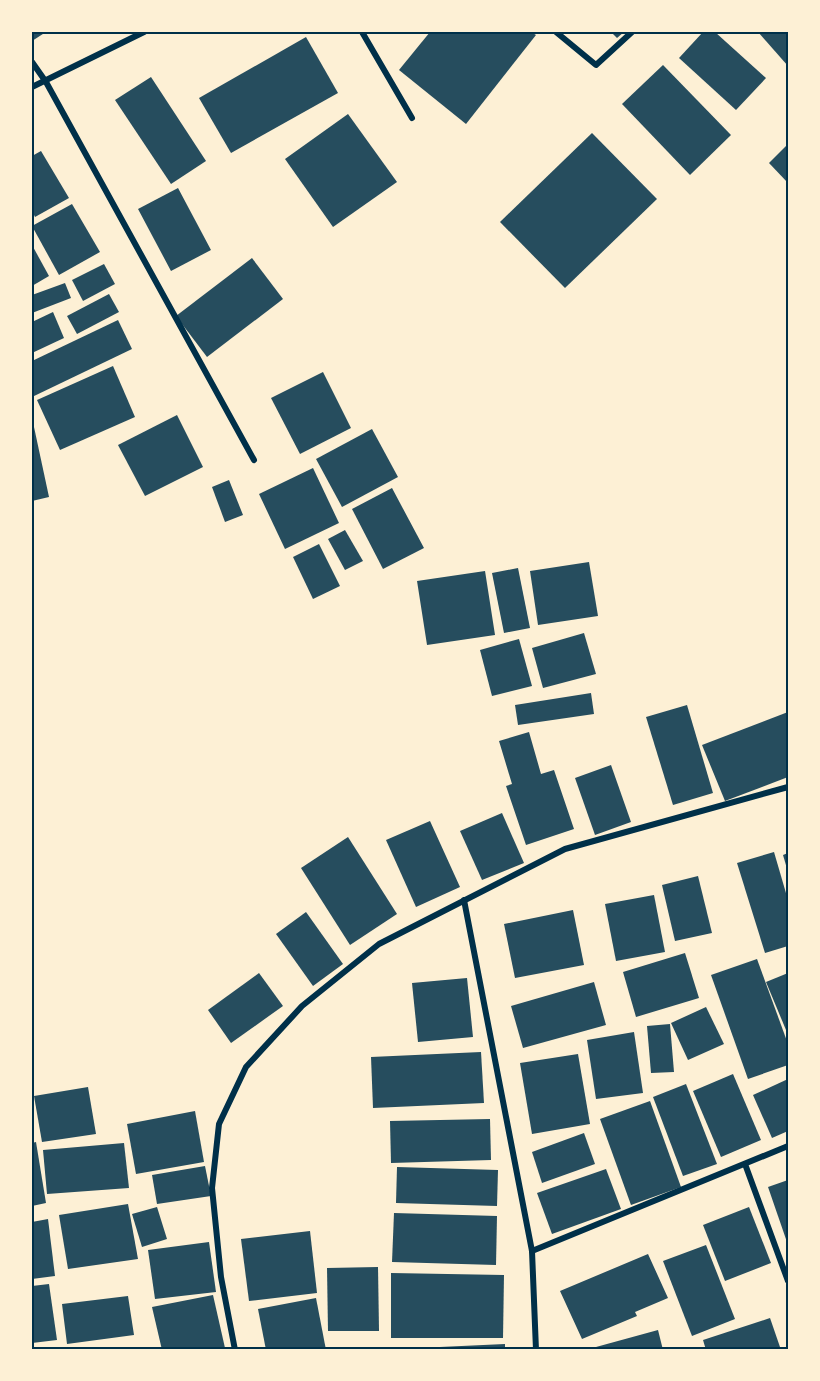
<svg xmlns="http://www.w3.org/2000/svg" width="820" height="1381" font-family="'Source Serif 4',serif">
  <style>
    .building { fill: #264d5e }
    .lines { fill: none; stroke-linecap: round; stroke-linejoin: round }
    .minor { stroke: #003049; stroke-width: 6 }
    .neatline { fill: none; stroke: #003049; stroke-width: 2 }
  </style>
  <rect width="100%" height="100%" fill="#fdf0d5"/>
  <g class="building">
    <path d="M32 32H46L32 41Z"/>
    <path d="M430 32H531L536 35 466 124 399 70Z"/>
    <path d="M611 32H624L617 38Z"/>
    <path d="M703 32H715L766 78 736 110 679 58Z"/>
    <path d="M758 32H788V66Z"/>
    <path d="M306 37 338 93 231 153 199 98Z"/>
    <path d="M663 65 731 135 690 175 622 104Z"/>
    <path d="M151 77 206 161 171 184 115 100Z"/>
    <path d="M348 114 397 182 333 227 285 159Z"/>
    <path d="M592 133 657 199 565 288 500 222Z"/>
    <path d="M788 144V183L769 163Z"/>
    <path d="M41 151 69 198 35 217 32 211V156Z"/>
    <path d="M178 188 211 250 171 271 138 209Z"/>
    <path d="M72 204 100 252 59 275 32 226Z"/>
    <path d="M32 245 49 276 32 286Z"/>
    <path d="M252 258 283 299 207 357 176 316Z"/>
    <path d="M104 264 115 284 83 301 72 280Z"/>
    <path d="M65 283 71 298 32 313V295Z"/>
    <path d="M109 294 119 312 77 334 67 316Z"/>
    <path d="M53 312 64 338 32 353V322Z"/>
    <path d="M118 320 132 349 32 397V361Z"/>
    <path d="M113 366 135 417 60 450 37 400Z"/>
    <path d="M323 372 351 428 300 454 271 398Z"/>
    <path d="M177 415 203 467 145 496 118 445Z"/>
    <path d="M32 427H34L49 497 32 501Z"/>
    <path d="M372 429 398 477 342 507 316 459Z"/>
    <path d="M313 468 339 523 285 549 259 494Z"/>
    <path d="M229 480 243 515 225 522 212 487Z"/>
    <path d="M392 488 424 548 383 569 352 509Z"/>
    <path d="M345 530 363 561 345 570 328 539Z"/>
    <path d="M319 544 340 586 313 599 293 557Z"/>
    <path d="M589 562 598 616 538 625 530 571Z"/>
    <path d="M518 568 530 628 504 633 492 573Z"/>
    <path d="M485 571 495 635 427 645 417 581Z"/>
    <path d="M584 633 596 674 543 688 532 648Z"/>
    <path d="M519 639 532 686 492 696 480 650Z"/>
    <path d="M591 693 594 714 518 725 515 705Z"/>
    <path d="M687 705 713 793 673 805 646 717Z"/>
    <path d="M788 712V777L725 801 702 745Z"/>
    <path d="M529 732 541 774 554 770 574 829 526 845 506 786 512 784 499 741Z"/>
    <path d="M611 765 631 822 595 835 575 778Z"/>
    <path d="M502 813 524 863 482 880 460 831Z"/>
    <path d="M430 821 460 887 416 907 386 840Z"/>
    <path d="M348 837 397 914 350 945 301 868Z"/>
    <path d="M774 852 788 900V946L765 953 737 863Z"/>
    <path d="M788 853V872L783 855Z"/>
    <path d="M698 876 712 933 675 941 662 885Z"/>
    <path d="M654 895 665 952 616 961 605 904Z"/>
    <path d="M573 910 584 965 515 978 504 924Z"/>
    <path d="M306 912 343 964 313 986 276 934Z"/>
    <path d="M685 953 699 998 636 1017 623 972Z"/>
    <path d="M757 959 788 1044V1065L748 1079 711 975Z"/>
    <path d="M259 973 283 1006 231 1043 208 1010Z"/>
    <path d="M788 973V1029L786 1030 766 982Z"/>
    <path d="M467 978 473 1037 418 1042 412 983Z"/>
    <path d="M594 982 606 1025 523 1048 511 1006Z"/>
    <path d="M706 1007 724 1044 688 1060 671 1023Z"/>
    <path d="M670 1024 674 1072 651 1073 647 1026Z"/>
    <path d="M634 1032 643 1093 596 1099 587 1040Z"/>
    <path d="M481 1052 484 1103 373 1108 371 1057Z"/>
    <path d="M578 1054 590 1124 532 1134 520 1063Z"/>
    <path d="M733 1074 761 1140 721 1157 693 1091Z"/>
    <path d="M788 1079V1131L772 1138 753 1095Z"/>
    <path d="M686 1084 717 1164 683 1176 653 1097Z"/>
    <path d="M88 1087 96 1134 42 1142 34 1096Z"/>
    <path d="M650 1101 681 1187 631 1205 600 1119Z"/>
    <path d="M195 1111 204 1162 136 1174 127 1124Z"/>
    <path d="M490 1119 491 1160 391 1163 390 1121Z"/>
    <path d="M584 1133 595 1164 542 1183 532 1152Z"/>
    <path d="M36 1142 46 1203 32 1206V1143Z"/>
    <path d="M124 1143 129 1188 47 1194 43 1150Z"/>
    <path d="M205 1166 211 1196 157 1204 152 1175Z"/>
    <path d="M397 1167 498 1170 497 1206 396 1203Z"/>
    <path d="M606 1169 621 1209 552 1234 537 1193Z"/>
    <path d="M788 1180V1245L768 1187Z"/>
    <path d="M128 1204 138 1259 68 1269 59 1215Z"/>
    <path d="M157 1207 167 1239 142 1247 132 1214Z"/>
    <path d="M749 1207 771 1263 725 1281 703 1225Z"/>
    <path d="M394 1213 497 1216 496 1265 392 1262Z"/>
    <path d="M48 1219 55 1276 32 1279V1222Z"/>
    <path d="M310 1231 317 1293 249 1301 241 1239Z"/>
    <path d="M209 1242 216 1292 155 1299 148 1250Z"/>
    <path d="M706 1245 735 1319 692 1336 663 1261Z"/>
    <path d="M648 1254 668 1298 635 1312 637 1316 582 1339 560 1291Z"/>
    <path d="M378 1267 379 1331H328L327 1268Z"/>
    <path d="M391 1273 504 1275 503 1338H391Z"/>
    <path d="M49 1284 57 1340 32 1343V1286Z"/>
    <path d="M213 1295 225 1348 162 1350 152 1307Z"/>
    <path d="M128 1296 134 1335 67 1344 62 1304Z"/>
    <path d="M316 1298 326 1350H266L258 1309Z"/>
    <path d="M770 1318 781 1350H706L703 1340Z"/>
    <path d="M658 1330 663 1350H597L596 1347Z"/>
    <path d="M505 1344V1350H418V1348Z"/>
  </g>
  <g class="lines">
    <g class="minor">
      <path d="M362 32 412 118"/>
      <path d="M556 32 596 65 632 32"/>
      <path d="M32 62 46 82 254 460"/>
      <path d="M32 87 144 32"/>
      <path d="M464 900 532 1251 536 1350"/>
      <path d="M745 1164 788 1281"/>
      <path d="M532 1251 788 1146"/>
      <path d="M235 1350 221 1277 212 1188 219 1124 246 1067 302 1006 379 944 565 849 788 787"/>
    </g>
  </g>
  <rect width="820" height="1381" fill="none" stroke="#fdf0d5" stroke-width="66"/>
  <rect x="33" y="33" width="754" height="1315" class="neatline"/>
</svg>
